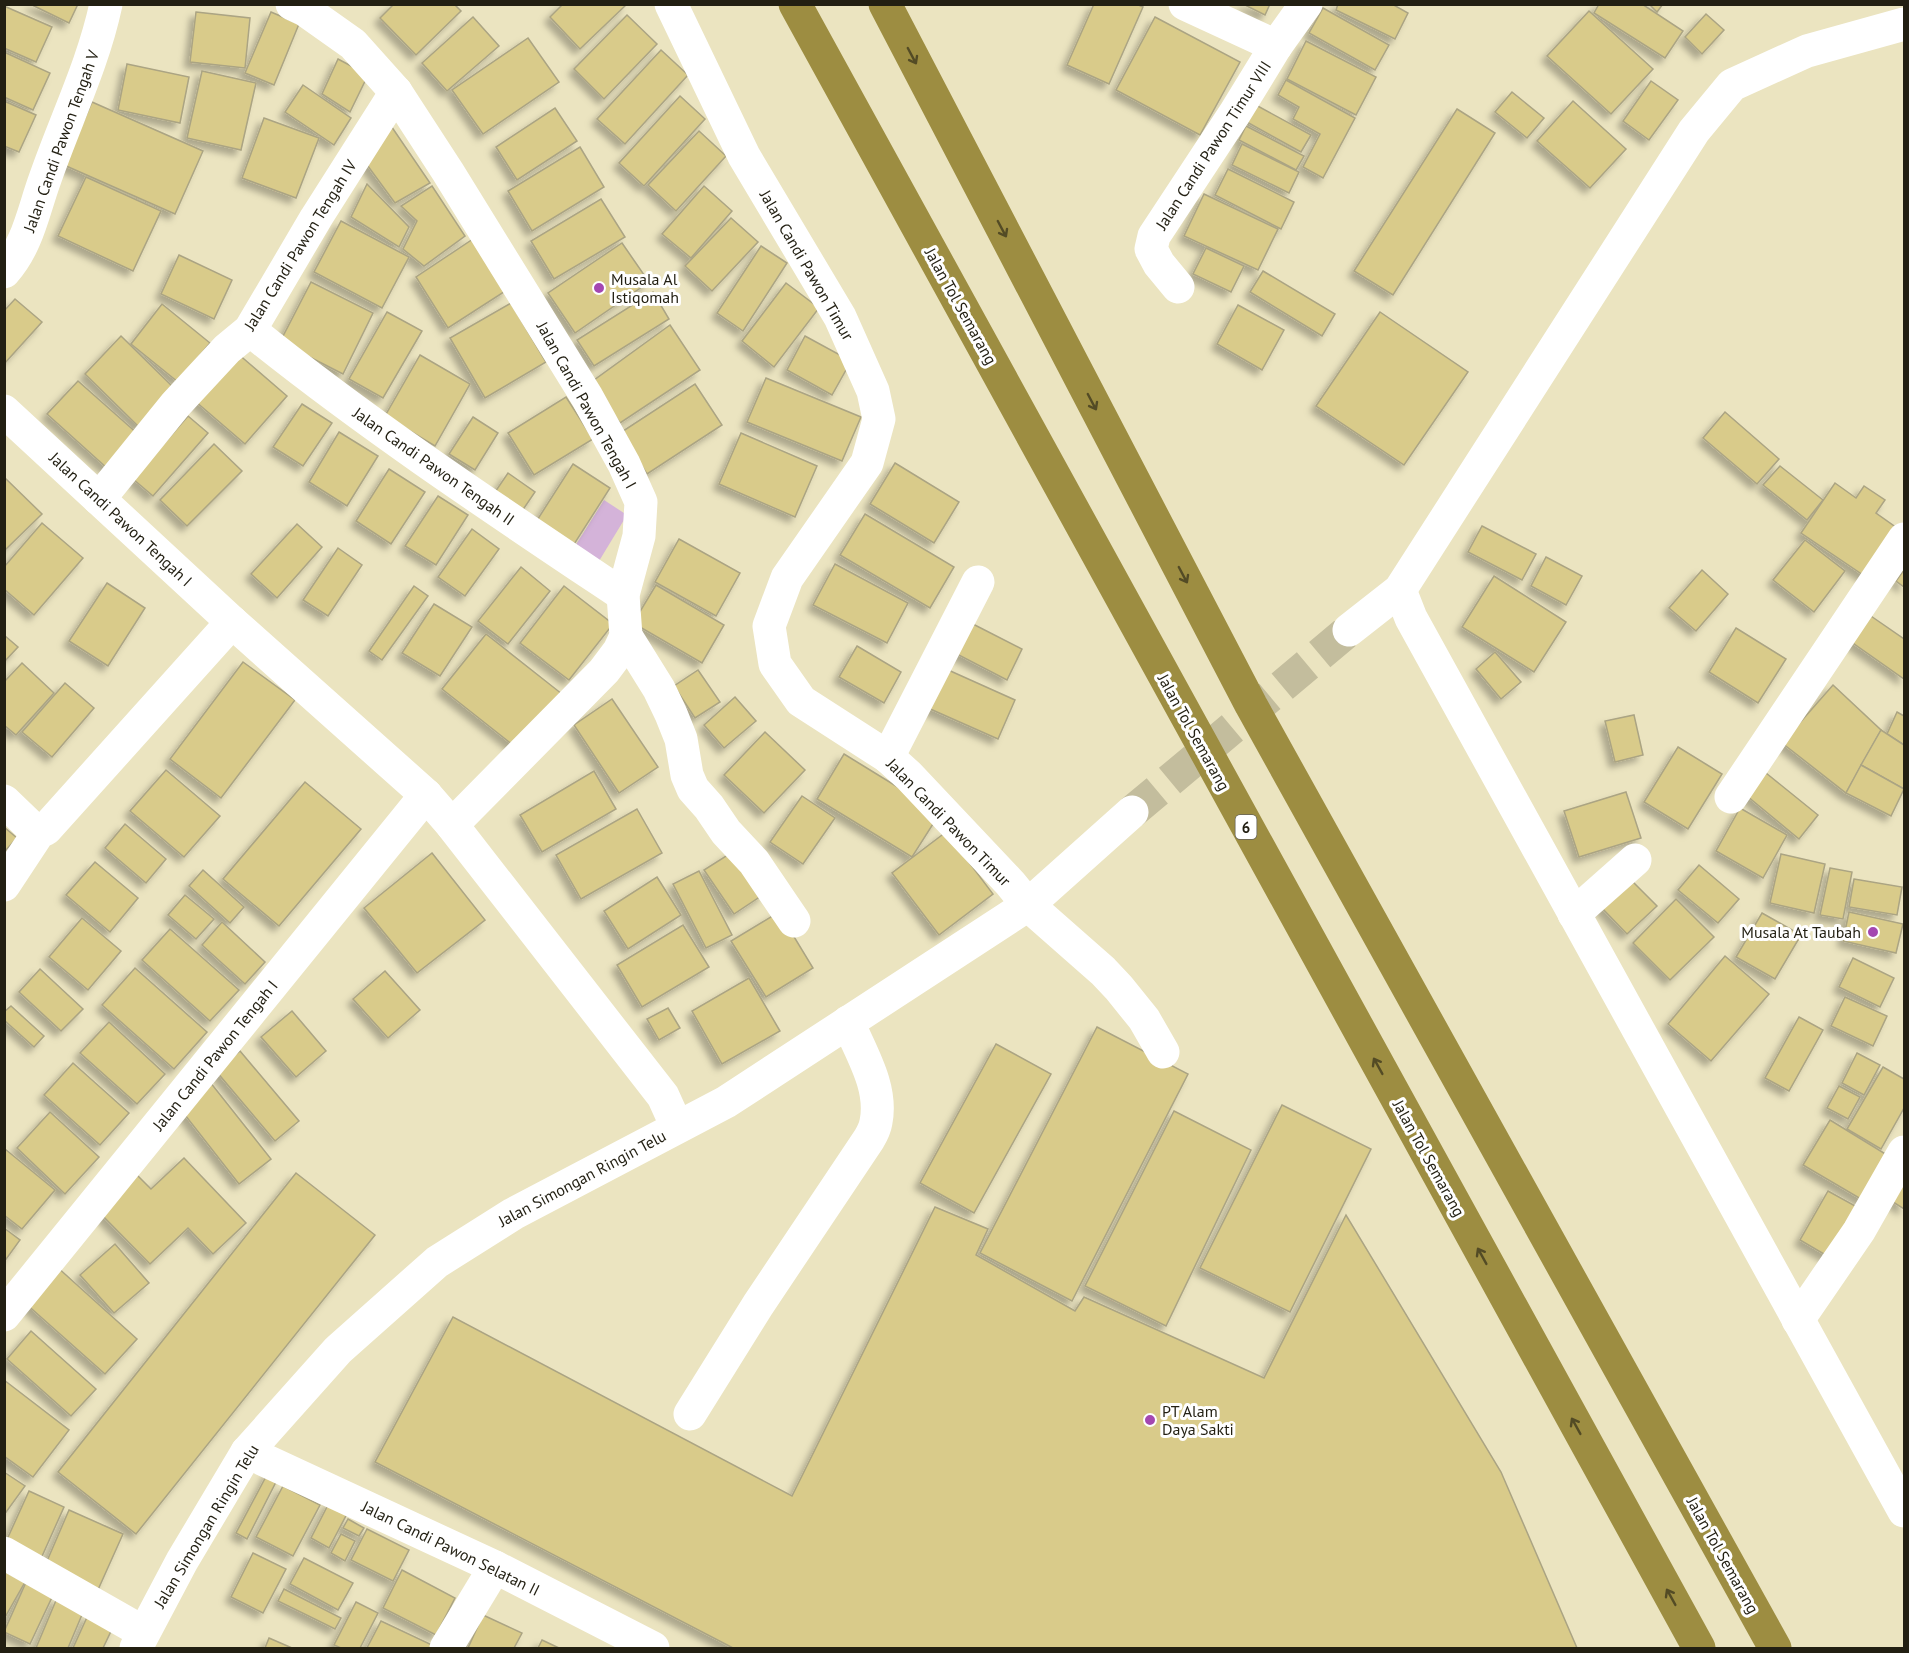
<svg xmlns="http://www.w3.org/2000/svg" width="1909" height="1653" font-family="'PT Sans',sans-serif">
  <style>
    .green { fill: #d4b3d9 }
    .building { fill: #d9cb8a; stroke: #aba483; stroke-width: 1.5; filter: url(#shadow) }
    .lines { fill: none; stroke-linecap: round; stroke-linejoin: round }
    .minor-tunnel { stroke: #c3bd9d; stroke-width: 33; stroke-dasharray: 33 16; stroke-linecap: butt }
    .minor { stroke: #fff; stroke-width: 33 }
    .highway { stroke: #9d8d41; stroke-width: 33 }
    .oneway { stroke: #534b25 }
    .poi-dot { fill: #a447b1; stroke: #fff; stroke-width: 2 }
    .labels { text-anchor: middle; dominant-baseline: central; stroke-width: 6; stroke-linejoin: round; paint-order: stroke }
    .shield { fill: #fff; stroke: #646259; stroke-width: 1.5 }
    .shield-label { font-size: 15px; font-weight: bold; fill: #221f12 }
    .street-label { font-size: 16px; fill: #221f12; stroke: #fff }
    .poi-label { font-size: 16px; fill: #221f12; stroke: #fff; text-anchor: start }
  </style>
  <defs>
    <filter id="shadow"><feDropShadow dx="-5.5" dy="5.5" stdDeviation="3" flood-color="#0004"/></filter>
  </defs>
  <rect width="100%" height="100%" fill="#ebe4c0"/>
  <path class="green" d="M604 500 627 515 596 566 572 551Z"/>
  <g class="building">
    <path d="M30 4H78L69 23Z"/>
    <path d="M394 4H454L461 11 416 55 380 18Z"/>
    <path d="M563 4H627L580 49 550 17Z"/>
    <path d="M1094 4H1136L1143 7 1109 84 1067 65Z"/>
    <path d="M1243 4H1270L1265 15Z"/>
    <path d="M1338 4H1392L1408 13 1395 39 1336 10Z"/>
    <path d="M1599 4H1642L1683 31 1665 58 1594 13Z"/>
    <path d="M1649 4H1663L1657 12Z"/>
    <path d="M4 6 52 27 36 62 4 48Z"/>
    <path d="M1323 8 1389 45 1375 70 1309 33Z"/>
    <path d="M1589 11 1653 69 1611 114 1547 56Z"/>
    <path d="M196 12 250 18 245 68 190 62Z"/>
    <path d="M271 12 299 24 274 85 245 73Z"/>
    <path d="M1706 14 1724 30 1702 54 1685 37Z"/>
    <path d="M627 15 657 44 604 99 574 69Z"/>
    <path d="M473 17 499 46 447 91 422 63Z"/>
    <path d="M1155 17 1240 62 1200 135 1116 90Z"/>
    <path d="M528 38 559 82 483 134 452 90Z"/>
    <path d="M1306 41 1376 77 1356 115 1287 79Z"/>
    <path d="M661 50 688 75 625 144 597 119Z"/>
    <path d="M4 52 50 73 33 110 4 97Z"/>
    <path d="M338 59 368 75 350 112 322 94Z"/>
    <path d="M127 64 189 77 180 123 118 110Z"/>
    <path d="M202 71 256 83 241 150 187 138Z"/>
    <path d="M1286 80 1355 118 1323 178 1303 167 1320 134 1293 119 1299 107 1278 95Z"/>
    <path d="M1651 81 1678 100 1649 140 1623 121Z"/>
    <path d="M303 85 351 118 334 145 285 112Z"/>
    <path d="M1512 92 1544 118 1527 138 1495 112Z"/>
    <path d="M680 96 705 119 644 186 619 163Z"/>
    <path d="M4 101 36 115 19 152 4 146Z"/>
    <path d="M1573 101 1626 149 1590 188 1537 141Z"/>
    <path d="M92 102 203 151 175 214 64 165Z"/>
    <path d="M1254 104 1311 135 1301 152 1245 121Z"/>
    <path d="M555 108 577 141 517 180 496 147Z"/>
    <path d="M1457 109 1495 133 1393 295 1354 271Z"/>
    <path d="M264 118 319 138 296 198 242 178Z"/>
    <path d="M387 120 430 183 395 203 362 158Z"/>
    <path d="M1246 126 1304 156 1296 170 1239 140Z"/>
    <path d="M699 131 726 156 676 211 648 185Z"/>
    <path d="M1242 144 1299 172 1289 193 1232 165Z"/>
    <path d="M580 147 604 187 532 231 508 191Z"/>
    <path d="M1228 169 1294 202 1281 229 1215 195Z"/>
    <path d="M86 177 161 211 133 271 58 236Z"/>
    <path d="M367 184 409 227 399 247 351 217Z"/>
    <path d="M432 186 465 236 424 266 403 249 417 221 401 206Z"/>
    <path d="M704 186 732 211 691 258 662 234Z"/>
    <path d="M1204 194 1278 229 1258 270 1184 236Z"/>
    <path d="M601 199 625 237 554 279 531 241Z"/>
    <path d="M731 218 758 242 712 291 685 266Z"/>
    <path d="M341 221 409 257 382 308 314 272Z"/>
    <path d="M473 239 507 290 448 328 416 277Z"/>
    <path d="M622 243 649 282 575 333 548 293Z"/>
    <path d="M761 246 787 263 743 331 717 313Z"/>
    <path d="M1206 248 1244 266 1231 292 1193 274Z"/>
    <path d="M179 255 232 280 214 319 161 294Z"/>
    <path d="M1263 271 1335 314 1322 336 1250 292Z"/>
    <path d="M311 282 373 313 343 374 280 342Z"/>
    <path d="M786 283 819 308 774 367 742 341Z"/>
    <path d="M653 292 669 319 594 366 577 340Z"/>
    <path d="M15 299 42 322 4 364V311Z"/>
    <path d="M511 303 546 362 485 398 450 338Z"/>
    <path d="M162 304 210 343 178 382 131 344Z"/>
    <path d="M1238 305 1284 330 1262 370 1217 344Z"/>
    <path d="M387 312 422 331 383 398 349 379Z"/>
    <path d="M1380 312 1468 372 1404 465 1316 406Z"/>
    <path d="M670 325 700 370 620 423 590 383Z"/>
    <path d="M121 336 176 390 140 428 85 374Z"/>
    <path d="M805 336 851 361 832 395 787 370Z"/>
    <path d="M237 353 287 396 245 444 195 401Z"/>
    <path d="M420 355 470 384 435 446 385 416Z"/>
    <path d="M766 378 861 417 842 461 747 422Z"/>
    <path d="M78 381 139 435 108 469 47 414Z"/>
    <path d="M695 384 722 425 647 474 620 433Z"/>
    <path d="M566 397 593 439 534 475 508 433Z"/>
    <path d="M302 404 332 423 303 466 273 447Z"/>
    <path d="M1725 412 1779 459 1757 484 1703 438Z"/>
    <path d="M188 416 208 433 153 496 133 479Z"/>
    <path d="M473 417 498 433 475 470 449 454Z"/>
    <path d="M339 432 378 456 347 506 309 482Z"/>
    <path d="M741 433 817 466 795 517 719 484Z"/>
    <path d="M214 444 242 471 187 526 160 500Z"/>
    <path d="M895 463 959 502 934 543 870 504Z"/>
    <path d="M573 464 610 488 571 549 534 525Z"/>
    <path d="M1780 466 1823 500 1807 520 1763 485Z"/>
    <path d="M389 469 425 492 391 544 356 521Z"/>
    <path d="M508 473 535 492 520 514 493 495Z"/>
    <path d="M4 477 42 514 4 551Z"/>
    <path d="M1835 483 1856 498 1864 486 1885 500 1876 513 1904 533 1872 581 1801 533Z"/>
    <path d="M438 496 468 515 436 565 405 546Z"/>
    <path d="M865 514 954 567 930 608 840 555Z"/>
    <path d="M42 523 83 558 34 615 4 589V567Z"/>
    <path d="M297 524 322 547 277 598 251 574Z"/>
    <path d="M1482 526 1536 554 1522 580 1468 552Z"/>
    <path d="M472 529 499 549 465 596 438 577Z"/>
    <path d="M679 539 740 573 716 616 655 582Z"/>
    <path d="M1805 540 1845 571 1814 612 1773 580Z"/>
    <path d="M338 548 362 565 328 616 303 600Z"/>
    <path d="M1546 557 1582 576 1566 605 1531 586Z"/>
    <path d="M835 564 908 603 887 643 813 605Z"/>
    <path d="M521 567 550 591 508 644 478 621Z"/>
    <path d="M1702 570 1728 594 1696 631 1669 608Z"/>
    <path d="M1904 570V587L1896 581Z"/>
    <path d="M1494 576 1566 622 1534 672 1462 627Z"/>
    <path d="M107 583 145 608 108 666 69 641Z"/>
    <path d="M656 585 724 625 702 663 633 623Z"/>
    <path d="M414 586 428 596 382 660 369 651Z"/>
    <path d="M564 586 613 624 569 680 520 643Z"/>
    <path d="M434 604 472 627 440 676 402 653Z"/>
    <path d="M1868 614 1904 639V679L1850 641Z"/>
    <path d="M967 621 1022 649 1007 680 951 651Z"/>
    <path d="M1736 628 1786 659 1758 703 1709 672Z"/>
    <path d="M486 634 562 694 518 749 442 689Z"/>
    <path d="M4 635 18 647 4 662Z"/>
    <path d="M857 646 901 672 884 703 839 677Z"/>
    <path d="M1495 652 1521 682 1501 699 1476 669Z"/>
    <path d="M243 662 295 700 221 798 170 759Z"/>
    <path d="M22 663 54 693 16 735 4 725V682Z"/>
    <path d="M946 669 1015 700 998 739 928 708Z"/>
    <path d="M698 670 720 702 695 718 674 686Z"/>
    <path d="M65 683 94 708 52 757 22 732Z"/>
    <path d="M1833 685 1881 730 1846 793 1782 743Z"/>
    <path d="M735 697 756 721 724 748 704 725Z"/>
    <path d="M612 699 658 767 619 793 574 725Z"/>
    <path d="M1897 712 1904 716V745L1887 734Z"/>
    <path d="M1634 715 1643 755 1615 762 1605 721Z"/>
    <path d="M1881 730 1904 745V789L1861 765Z"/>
    <path d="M765 732 805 770 764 813 724 775Z"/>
    <path d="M1678 747 1722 774 1688 829 1644 802Z"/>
    <path d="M844 754 940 813 912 857 817 799Z"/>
    <path d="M1861 765 1904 789 1891 816 1846 793Z"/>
    <path d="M166 770 220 816 184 857 130 811Z"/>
    <path d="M594 771 616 809 542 852 520 815Z"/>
    <path d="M1766 773 1818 815 1799 839 1747 796Z"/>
    <path d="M305 782 361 829 279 926 223 879Z"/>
    <path d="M1626 792 1641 838 1579 857 1564 811Z"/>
    <path d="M802 796 835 818 803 864 770 842Z"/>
    <path d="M1740 808 1787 835 1763 878 1716 851Z"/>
    <path d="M637 809 662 853 581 899 556 855Z"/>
    <path d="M125 824 166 859 146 883 105 848Z"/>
    <path d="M4 827 17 838 4 852Z"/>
    <path d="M946 832 993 894 939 935 892 873Z"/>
    <path d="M734 851 764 894 734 914 704 870Z"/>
    <path d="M432 853 485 920 417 973 364 908Z"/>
    <path d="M1781 854 1825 864 1814 913 1770 903Z"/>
    <path d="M95 862 138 898 110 932 66 895Z"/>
    <path d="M1699 865 1739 899 1718 923 1678 890Z"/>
    <path d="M1830 868 1852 872 1843 919 1820 915Z"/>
    <path d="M203 870 244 907 230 923 189 886Z"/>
    <path d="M699 871 732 935 706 948 673 884Z"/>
    <path d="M657 877 681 915 628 949 604 911Z"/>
    <path d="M1629 878 1657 906 1627 934 1600 906Z"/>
    <path d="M1854 879 1902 887 1897 915 1849 907Z"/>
    <path d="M185 895 214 919 196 939 168 915Z"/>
    <path d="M1676 899 1714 937 1670 980 1633 943Z"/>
    <path d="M779 912 813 968 766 997 731 941Z"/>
    <path d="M1849 912 1903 924 1896 953 1843 941Z"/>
    <path d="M1762 913 1801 935 1775 979 1736 957Z"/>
    <path d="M82 918 121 951 88 990 49 957Z"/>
    <path d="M222 922 265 962 245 984 202 945Z"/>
    <path d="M683 925 709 967 642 1007 617 965Z"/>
    <path d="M170 929 239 990 210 1021 142 960Z"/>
    <path d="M1725 956 1769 994 1711 1061 1668 1024Z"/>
    <path d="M1853 958 1894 978 1880 1007 1839 987Z"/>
    <path d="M135 968 207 1032 174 1069 102 1005Z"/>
    <path d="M40 969 83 1009 61 1031 19 992Z"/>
    <path d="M385 971 420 1010 388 1038 353 999Z"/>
    <path d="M749 978 780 1031 722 1064 692 1011Z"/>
    <path d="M1845 997 1887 1016 1873 1046 1831 1026Z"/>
    <path d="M11 1006 44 1036 34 1047 4 1020V1012Z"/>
    <path d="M668 1008 680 1028 659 1040 647 1019Z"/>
    <path d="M292 1011 326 1051 296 1077 261 1037Z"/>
    <path d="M1799 1017 1823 1030 1789 1091 1765 1078Z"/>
    <path d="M109 1022 165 1074 137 1104 80 1053Z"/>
    <path d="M1097 1027 1188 1074 1072 1301 980 1253Z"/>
    <path d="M996 1044 1051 1074 974 1213 920 1183Z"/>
    <path d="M240 1051 299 1121 275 1141 216 1071Z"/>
    <path d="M1857 1053 1880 1065 1864 1095 1842 1083Z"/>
    <path d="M73 1063 129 1113 100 1145 44 1095Z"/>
    <path d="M1883 1067 1904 1079V1108L1881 1149 1847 1129Z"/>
    <path d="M210 1082 271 1159 239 1184 178 1106Z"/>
    <path d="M1839 1086 1860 1097 1848 1119 1827 1108Z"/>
    <path d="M1282 1105 1371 1149 1290 1312 1200 1268Z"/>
    <path d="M1174 1111 1251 1150 1166 1326 1085 1286Z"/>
    <path d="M50 1112 99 1157 65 1194 17 1148Z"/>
    <path d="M1830 1120 1892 1158 1866 1202 1803 1165Z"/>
    <path d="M5 1149 55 1190 22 1229 4 1215Z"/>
    <path d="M184 1158 246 1223 213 1254 188 1228 150 1264 97 1210 136 1174 151 1189Z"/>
    <path d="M296 1173 375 1235 136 1534 58 1472Z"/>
    <path d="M1904 1182V1209L1893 1202Z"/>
    <path d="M1828 1191 1857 1207 1829 1257 1800 1240Z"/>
    <path d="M935 1207 988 1229 976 1255 1075 1311 1084 1297 1264 1378 1346 1215 1501 1472 1577 1648H733L375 1462 453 1317 792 1496Z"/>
    <path d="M4 1228 20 1240 4 1262Z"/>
    <path d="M115 1244 149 1283 114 1313 80 1275Z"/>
    <path d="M56 1266 137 1339 105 1374 24 1302Z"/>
    <path d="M31 1331 96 1389 71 1416 7 1359Z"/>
    <path d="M4 1380 69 1430 33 1477 4 1456Z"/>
    <path d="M269 1471 279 1476 247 1539 236 1533Z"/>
    <path d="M4 1472 25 1486 4 1515Z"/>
    <path d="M283 1486 320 1505 293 1556 256 1537Z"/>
    <path d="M29 1491 64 1507 39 1563 4 1546Z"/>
    <path d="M330 1501 349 1510 329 1548 311 1538Z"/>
    <path d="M69 1510 123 1534 97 1592 44 1568Z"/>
    <path d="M348 1519 364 1528 359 1536 343 1528Z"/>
    <path d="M367 1529 409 1550 393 1581 351 1560Z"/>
    <path d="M341 1534 355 1541 345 1561 331 1553Z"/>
    <path d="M253 1553 286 1569 263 1613 231 1597Z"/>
    <path d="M304 1558 353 1583 338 1610 290 1584Z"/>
    <path d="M402 1570 455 1598 436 1635 383 1608Z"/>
    <path d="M4 1571 25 1582 4 1619Z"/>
    <path d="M27 1580 54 1593 30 1644 4 1632Z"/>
    <path d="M284 1589 341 1618 335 1629 278 1601Z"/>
    <path d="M57 1598 84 1610 68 1648H36Z"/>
    <path d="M356 1602 378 1613 360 1648H341L334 1645Z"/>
    <path d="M88 1615 113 1627 103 1648H73Z"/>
    <path d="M483 1615 522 1633 514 1648H468Z"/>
    <path d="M381 1621 432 1645 430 1648H367Z"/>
    <path d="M269 1638 292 1648H265Z"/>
    <path d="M542 1640 559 1648H538Z"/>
  </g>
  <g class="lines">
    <path class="minor-tunnel" d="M1132 812 1349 630"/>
    <g class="minor">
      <path d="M292 4 305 10 353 44 396 92 448 172 587 397 624 464 641 502 639 536 623 595 626 636 619 651 604 671 452 825"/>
      <path d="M671 4 744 156 840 317 873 391 879 419 867 463 787 578 769 626 775 664 801 701 888 757 909 776 1010 883 1028 905 1103 971 1119 988 1144 1019 1163 1052"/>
      <path d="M1185 4 1276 46"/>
      <path d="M4 272C28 245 33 212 45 179 65 121 93 65 106 4"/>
      <path d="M1178 287 1159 264 1151 249 1154 236 1235 113 1276 46 1306 4"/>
      <path d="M250 330C369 426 496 510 623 595"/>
      <path d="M4 411 232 622 426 795 452 825 663 1096 677 1127"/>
      <path d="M99 499 176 404 227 349 250 330 316 218 396 92"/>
      <path d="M1400 590 1411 618 1904 1511"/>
      <path d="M1349 630 1400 590 1694 131 1732 85 1807 51 1904 24"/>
      <path d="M626 636 659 689 671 714 681 739 687 775 693 789 709 807 726 832 754 862 794 921"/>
      <path d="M888 757 978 582"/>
      <path d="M1731 797 1904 539"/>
      <path d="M4 801 30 826 39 832"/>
      <path d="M4 885 39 832 46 829 232 622"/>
      <path d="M1574 914 1635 860"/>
      <path d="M4 1315 426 795"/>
      <path d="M1798 1320 1859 1231 1904 1152"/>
      <path d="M690 1414 758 1305 869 1139C872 1134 875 1128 876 1122 883 1087 861 1053 848 1022"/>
      <path d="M247 1452 495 1567 653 1648"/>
      <path d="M4 1553 143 1632"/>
      <path d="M136 1648 182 1561 247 1452 338 1350 437 1262 513 1214 726 1102 1028 905 1132 812"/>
      <path d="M446 1648 495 1567"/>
    </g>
    <g class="highway">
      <path d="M795 4 1699 1648"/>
      <path d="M885 4 1251 705 1775 1648"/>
    </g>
  </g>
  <defs><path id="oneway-shaft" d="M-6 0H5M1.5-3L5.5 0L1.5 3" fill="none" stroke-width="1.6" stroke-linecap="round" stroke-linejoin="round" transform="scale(1.5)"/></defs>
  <g class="oneway">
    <use href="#oneway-shaft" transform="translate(912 56) rotate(62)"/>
    <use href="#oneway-shaft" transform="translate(1002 229) rotate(62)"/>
    <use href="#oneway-shaft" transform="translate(1092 402) rotate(62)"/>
    <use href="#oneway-shaft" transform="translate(1183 575) rotate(62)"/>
    <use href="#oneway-shaft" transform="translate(1378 1066) rotate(-119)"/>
    <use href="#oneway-shaft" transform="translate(1482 1256) rotate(-119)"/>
    <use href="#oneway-shaft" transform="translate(1576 1426) rotate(-119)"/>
    <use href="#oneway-shaft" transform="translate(1671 1597) rotate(-119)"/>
  </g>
  <g class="poi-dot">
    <circle cx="599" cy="288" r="6"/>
    <circle cx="1873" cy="932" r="6"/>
    <circle cx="1150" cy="1420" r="6"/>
  </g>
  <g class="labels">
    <rect class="shield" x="1235.5" y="815" width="21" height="24" rx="4.5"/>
    <g class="shield-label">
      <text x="1246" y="827">6</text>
    </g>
    <g class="street-label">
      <text transform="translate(61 141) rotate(-70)">Jalan Candi Pawon Tengah V</text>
      <text transform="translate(1213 145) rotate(-57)">Jalan Candi Pawon Timur VIII</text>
      <text transform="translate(300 245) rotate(-58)">Jalan Candi Pawon Tengah IV</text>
      <text transform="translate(807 265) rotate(60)">Jalan Candi Pawon Timur</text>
      <text transform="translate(961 306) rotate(61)">Jalan Tol Semarang</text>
      <text transform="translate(587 405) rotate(61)">Jalan Candi Pawon Tengah I</text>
      <text transform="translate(434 466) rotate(35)">Jalan Candi Pawon Tengah II</text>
      <text transform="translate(121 519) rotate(43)">Jalan Candi Pawon Tengah I</text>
      <text transform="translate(1194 732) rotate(61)">Jalan Tol Semarang</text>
      <text transform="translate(949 822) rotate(46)">Jalan Candi Pawon Timur</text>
      <text transform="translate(215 1055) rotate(-51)">Jalan Candi Pawon Tengah I</text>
      <text transform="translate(1429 1158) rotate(61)">Jalan Tol Semarang</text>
      <text transform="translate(582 1178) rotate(-28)">Jalan Simongan Ringin Telu</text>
      <text transform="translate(206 1526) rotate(-59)">Jalan Simongan Ringin Telu</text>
      <text transform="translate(451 1548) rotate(26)">Jalan Candi Pawon Selatan II</text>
      <text transform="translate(1723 1555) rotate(61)">Jalan Tol Semarang</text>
    </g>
    <g class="poi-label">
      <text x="611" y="279">Musala Al<tspan x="611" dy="18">Istiqomah</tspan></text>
      <text x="1861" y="932" text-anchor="end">Musala At Taubah</text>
      <text x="1162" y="1411">PT Alam<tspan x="1162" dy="18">Daya Sakti</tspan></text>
    </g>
  </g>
  <rect width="1909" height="1653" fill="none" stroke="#221f12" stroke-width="12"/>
</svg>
